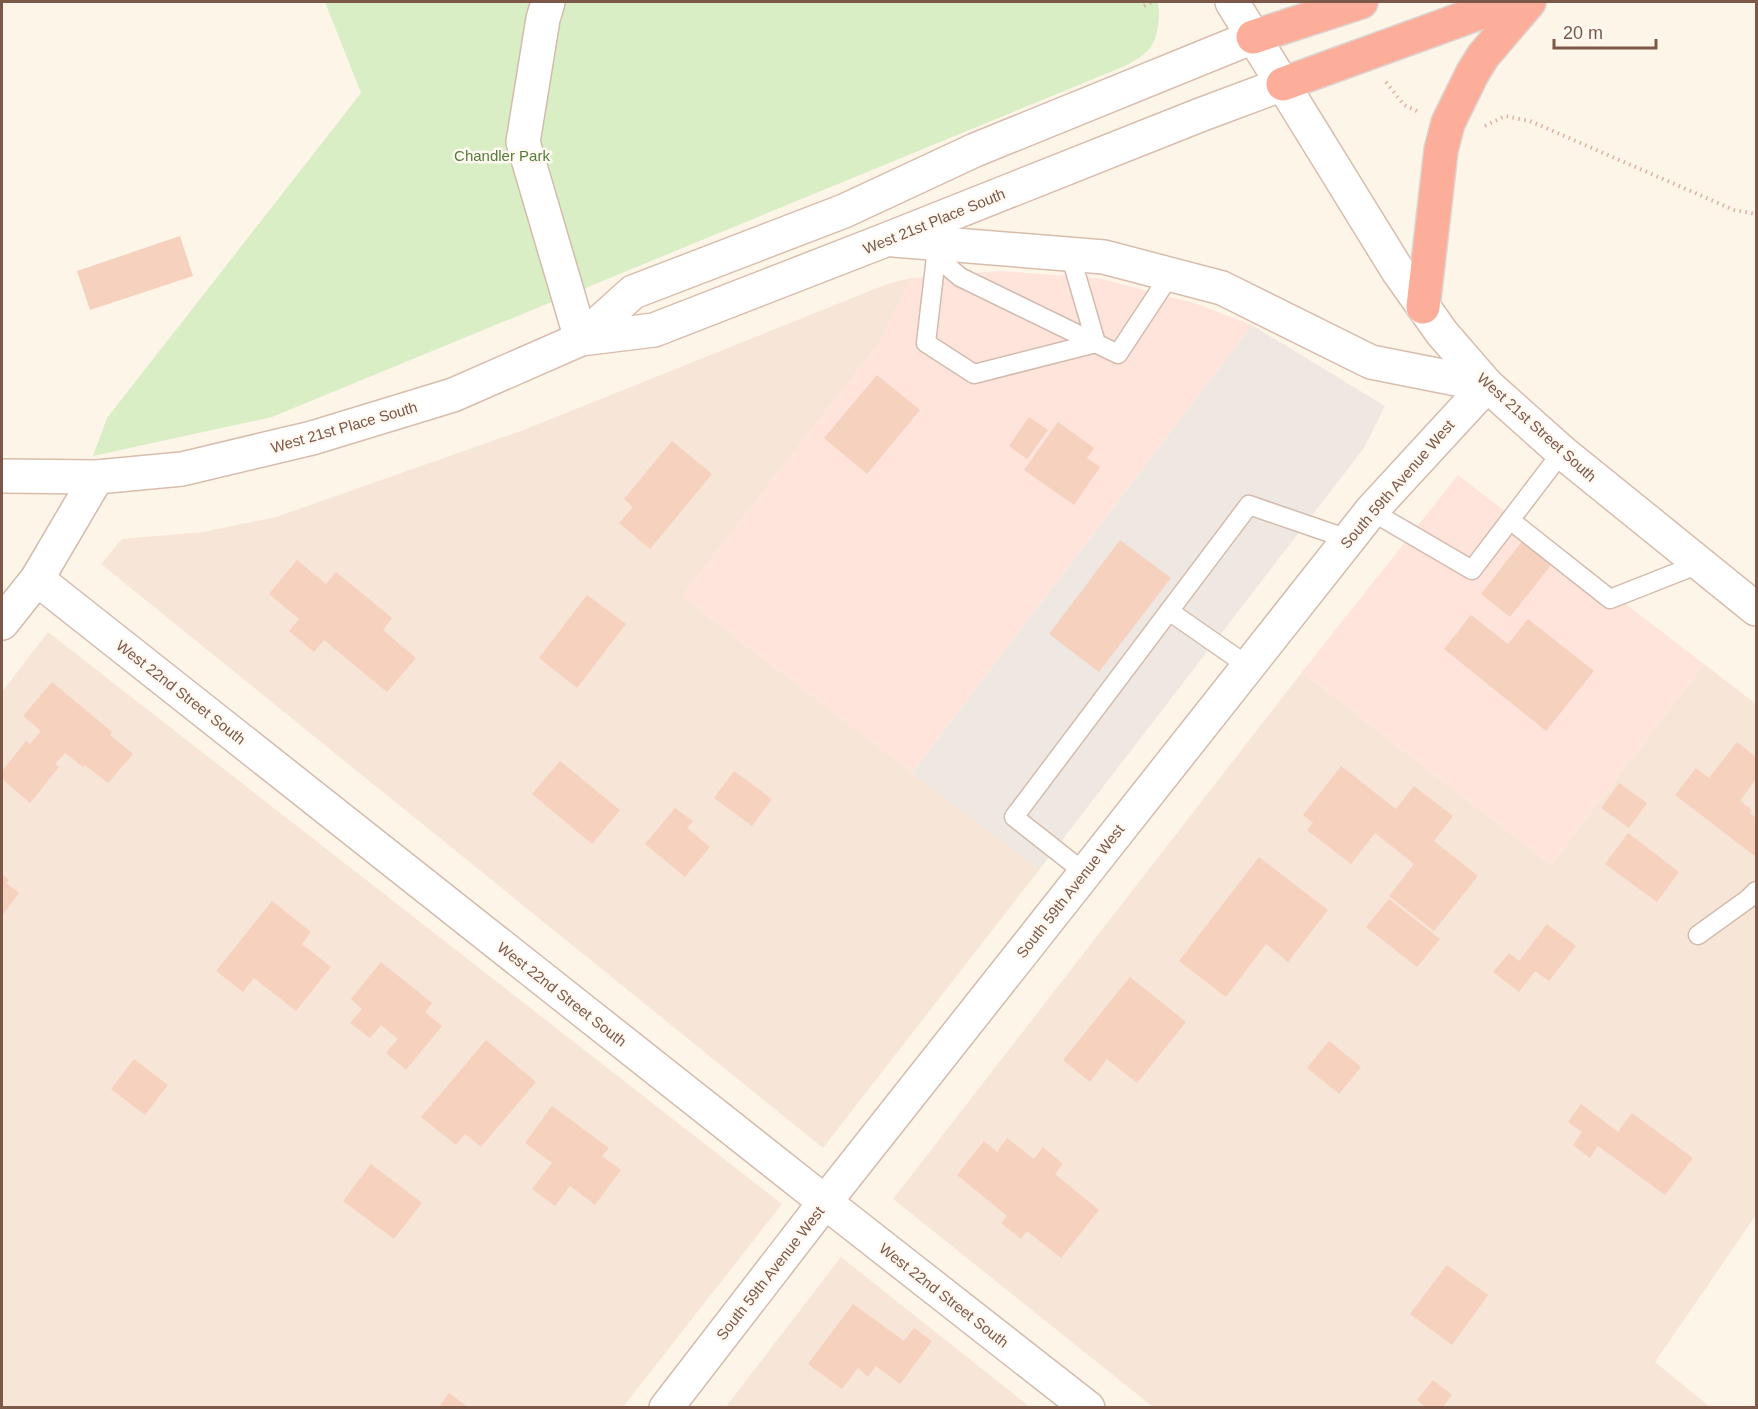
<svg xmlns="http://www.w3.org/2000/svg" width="1758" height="1409" font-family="Helvetica,sans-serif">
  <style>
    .residential { fill: #f7e6d7 }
    .commercial { fill: #ffe4dc }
    .industrial { fill: #efe8e2 }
    .green { fill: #d9eec5 }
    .building { fill: #f6d1be }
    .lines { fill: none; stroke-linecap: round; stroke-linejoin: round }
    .lane-casing { stroke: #d3bbad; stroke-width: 21 }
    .street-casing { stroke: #d3bbad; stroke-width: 36 }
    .secondary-casing { stroke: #d8bdac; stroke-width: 36 }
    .highway-casing { stroke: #ddd4d0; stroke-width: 36 }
    .path { stroke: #dcb3a0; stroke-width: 4; stroke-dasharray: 1.5 4.5; stroke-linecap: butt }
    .lane { stroke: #fff; stroke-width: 18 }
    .street { stroke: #fff; stroke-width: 33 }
    .secondary { stroke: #fff; stroke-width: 33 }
    .highway { stroke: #fdae9b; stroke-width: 33 }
    .labels { text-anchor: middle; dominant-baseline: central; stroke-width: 5; stroke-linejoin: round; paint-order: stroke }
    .park-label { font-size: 15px; fill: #547d3d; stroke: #fff9f1 }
    .street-label { font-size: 15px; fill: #7c5849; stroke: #fff9f1 }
  </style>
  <rect width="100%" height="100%" fill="#fef5e9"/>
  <g class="residential">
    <path d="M911 278 879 343 682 596 1039 870 823 1148 101 564 122 539 203 532 276 517 521 431 887 284Z"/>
    <path d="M48 632 782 1204 623 1407H2V692Z"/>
    <path d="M1704 664 1756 704V1215L1655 1362 1710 1407H1153L893 1199 1302 672 1551 865Z"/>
    <path d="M841 1257 1030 1407 725 1408Z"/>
  </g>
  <g class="commercial">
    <path d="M1000 271 1098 278 1197 304 1252 325 912 773 682 596 879 343 911 278Z"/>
    <path d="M1458 475 1704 664 1551 865 1302 672Z"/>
  </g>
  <path class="industrial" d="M1252 325 1385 406 1364 448 1039 870 912 773Z"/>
  <path class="green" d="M325 2H1158C1160 14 1159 33 1152 45 1146 55 1134 61 1125 66L272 417 93 456 107 418 361 93Z"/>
  <g class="building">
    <path d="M180 236 193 276 90 310 77 271Z"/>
    <path d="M877 375 920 410 867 474 824 438Z"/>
    <path d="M1029 417 1048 430 1027 459 1009 446Z"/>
    <path d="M1058 422 1094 448 1087 458 1100 467 1074 505 1024 470Z"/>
    <path d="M672 441 712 474 650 549 619 523 633 507 624 499Z"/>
    <path d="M1120 540 1171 578 1099 672 1049 634Z"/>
    <path d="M1523 540 1552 564 1510 617 1481 594Z"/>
    <path d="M297 560 326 584 336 572 392 618 383 630 416 658 387 692 324 640 314 652 289 631 299 619 269 594Z"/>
    <path d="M587 595 626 624 577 688 539 658Z"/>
    <path d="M1471 615 1508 644 1528 619 1594 671 1546 731 1444 649Z"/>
    <path d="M52 682 112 732 110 735 133 754 108 783 85 765 83 767 65 753 55 764 59 767 30 803 2 779V771L26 741 30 744 41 731 23 716Z"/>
    <path d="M1737 742 1756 757V779L1740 801 1752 810 1750 813 1756 818V857L1675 795 1696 768 1709 778Z"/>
    <path d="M560 761 620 810 592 844 532 794Z"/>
    <path d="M1341 766 1396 809 1414 786 1453 816 1434 841 1478 876 1434 931 1389 896 1414 864 1375 833 1351 864 1307 830 1313 823 1303 815Z"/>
    <path d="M734 771 772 799 752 826 714 798Z"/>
    <path d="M1619 783 1647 803 1629 828 1601 808Z"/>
    <path d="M675 808 693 821 687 828 710 847 685 877 645 844Z"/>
    <path d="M1628 833 1679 872 1657 902 1605 864Z"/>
    <path d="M1259 857 1328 910 1288 962 1266 944 1226 997 1179 961Z"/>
    <path d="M2 874 9 880 6 883 19 893 2 916Z"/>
    <path d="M1389 899 1440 939 1417 967 1366 927Z"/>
    <path d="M272 901 311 932 302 944 331 967 296 1011 254 978 243 992 216 971Z"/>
    <path d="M1547 924 1576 946 1549 981 1535 971 1519 992 1493 972 1509 953 1519 961Z"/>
    <path d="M381 962 432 1003 425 1012 442 1026 406 1070 386 1053 398 1039 381 1025 370 1038 350 1023 362 1009 351 999Z"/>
    <path d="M1130 977 1186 1022 1137 1083 1107 1059 1090 1082 1063 1060Z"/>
    <path d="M486 1040 536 1082 481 1147 465 1134 456 1145 421 1117Z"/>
    <path d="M1329 1041 1361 1067 1339 1094 1307 1068Z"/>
    <path d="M134 1059 168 1085 145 1115 111 1089Z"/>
    <path d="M1581 1104 1618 1132 1632 1113 1693 1158 1665 1195 1598 1146 1590 1158 1573 1145 1582 1132 1568 1122Z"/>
    <path d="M552 1106 609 1148 602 1156 621 1170 595 1205 570 1186 555 1206 532 1189 552 1163 525 1143Z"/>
    <path d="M1007 1138 1034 1159 1043 1147 1063 1164 1055 1174 1099 1210 1061 1258 1027 1231 1021 1239 1001 1223 1007 1216 957 1175 984 1141 997 1152Z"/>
    <path d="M371 1164 422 1203 394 1239 343 1201Z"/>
    <path d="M1447 1265 1488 1295 1452 1345 1410 1314Z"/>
    <path d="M853 1304 904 1341 914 1328 932 1341 900 1384 876 1366 868 1377 858 1368 842 1389 808 1364Z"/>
    <path d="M1433 1380 1452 1395 1442 1408H1426L1417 1400Z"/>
    <path d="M449 1393 469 1408H438Z"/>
  </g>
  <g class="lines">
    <defs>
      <g id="lane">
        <path d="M931 252 960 277 1118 354 1170 275"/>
        <path d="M936 257 926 343 974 374 1096 343 1070 254"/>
        <path d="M1371 511 1472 570 1562 452"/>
        <path d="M1510 520 1610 599 1699 564"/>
        <path d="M1169 611 1248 666"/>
        <path d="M1085 873 1014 817 1249 505 1348 539"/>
        <path d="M1698 935 1748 899 1756 891"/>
      </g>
      <g id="street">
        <path d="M548 2 543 19 523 142 581 339"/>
        <path d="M37 579 825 1202 1088 1408"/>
        <path d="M2 623 37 579 97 477"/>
        <path d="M666 1408 825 1202 1371 511 1487 385"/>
      </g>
      <g id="secondary">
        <path d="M1232 2 1398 271 1442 333 1487 385 1562 452 1756 609"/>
        <path d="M894 240 1104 257 1222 288 1371 362 1487 385"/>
        <path d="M581 339 633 292 844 211 975 150 1253 37"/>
        <path d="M2 476 97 477 182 469 312 438 453 395 581 339 654 330 888 239 1200 115 1283 84"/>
      </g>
      <g id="highway">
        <path d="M1253 37 1361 2"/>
        <path d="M1283 84 1509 2"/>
        <path d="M1423 307 1441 150 1448 123 1472 74 1483 56 1529 2"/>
      </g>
    </defs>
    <use href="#lane" class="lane-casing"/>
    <use href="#street" class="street-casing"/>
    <use href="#secondary" class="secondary-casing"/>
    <use href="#highway" class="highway-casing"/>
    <g class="path">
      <path d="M1144 6 1152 2"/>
      <path d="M1386 82 1404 105 1417 111"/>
      <path d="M1485 126 1505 116 1530 121 1734 210 1756 214"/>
    </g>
    <use href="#lane" class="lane"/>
    <use href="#street" class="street"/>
    <use href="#secondary" class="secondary"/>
    <use href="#highway" class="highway"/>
  </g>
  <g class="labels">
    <g class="park-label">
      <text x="502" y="155">Chandler Park</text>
    </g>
    <g class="street-label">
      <text transform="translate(934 221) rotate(-22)">West 21st Place South</text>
      <text transform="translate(344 427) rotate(-16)">West 21st Place South</text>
      <text transform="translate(1537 427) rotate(42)">West 21st Street South</text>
      <text transform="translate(1397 484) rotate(-49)">South 59th Avenue West</text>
      <text transform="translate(181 692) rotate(38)">West 22nd Street South</text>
      <text transform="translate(1070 891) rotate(-52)">South 59th Avenue West</text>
      <text transform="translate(562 994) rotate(38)">West 22nd Street South</text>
      <text transform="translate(770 1273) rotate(-52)">South 59th Avenue West</text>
      <text transform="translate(944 1295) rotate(38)">West 22nd Street South</text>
    </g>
  </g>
  <rect width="1758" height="1409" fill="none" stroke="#7c5849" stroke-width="6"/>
  <path d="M1554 39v9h102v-9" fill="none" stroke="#7c5849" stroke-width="3"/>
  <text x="1563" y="39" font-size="18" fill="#7c5849" stroke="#fff9f1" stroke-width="4.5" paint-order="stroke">20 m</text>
</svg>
